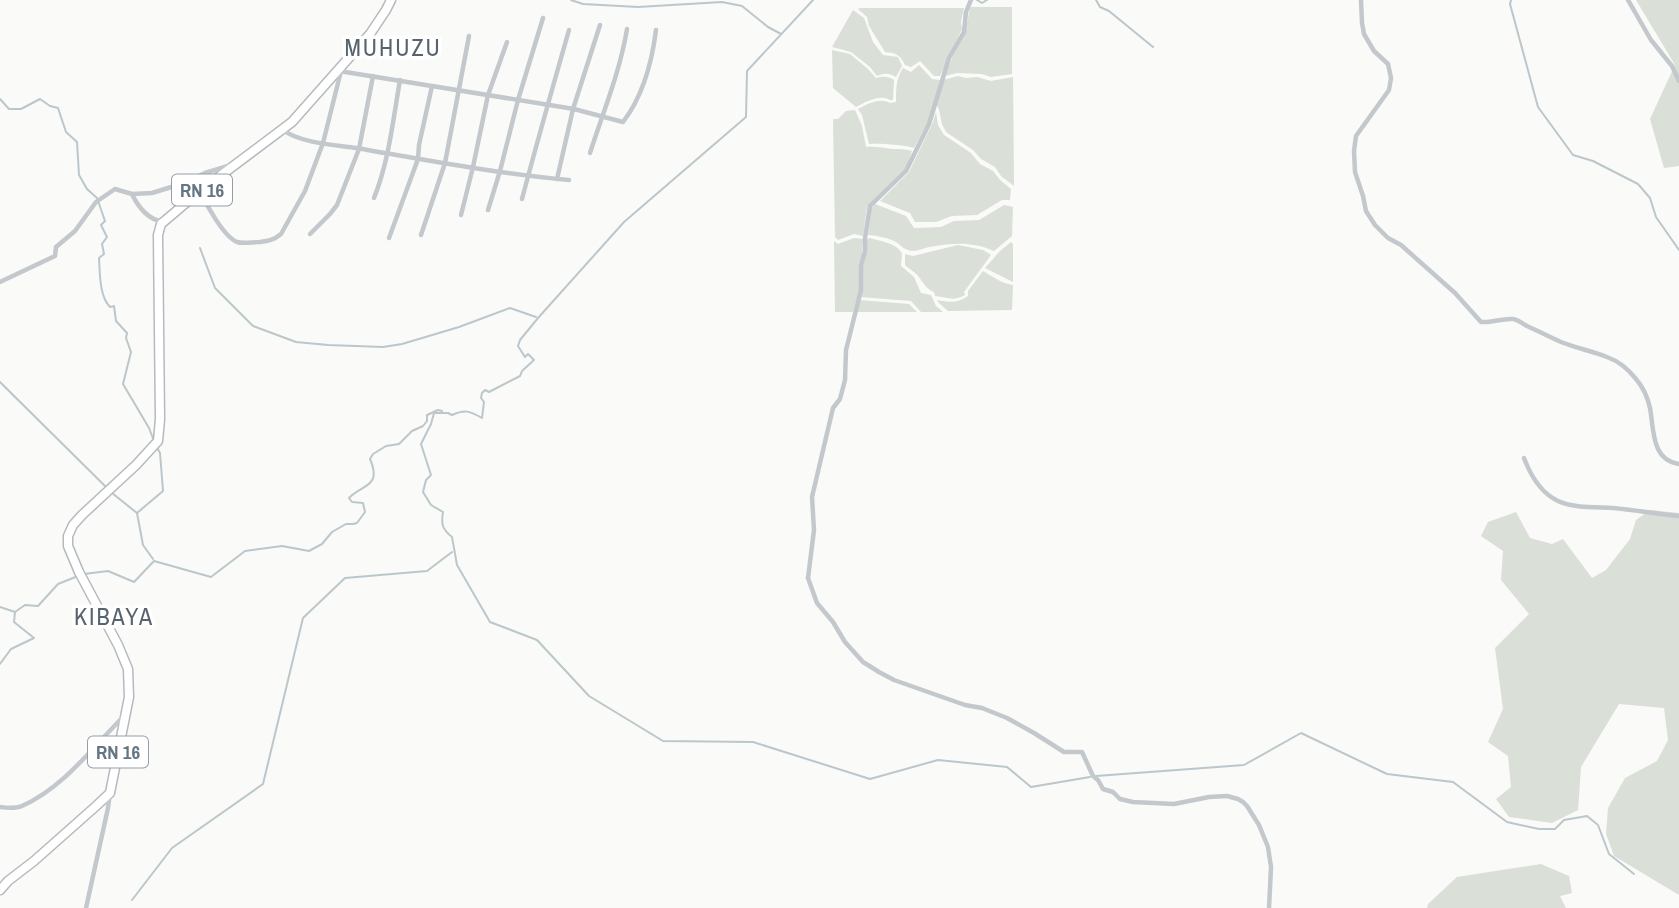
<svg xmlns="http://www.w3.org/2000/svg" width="1679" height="908" font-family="'Archivo Narrow',sans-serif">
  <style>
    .green { fill: #dadfd7 }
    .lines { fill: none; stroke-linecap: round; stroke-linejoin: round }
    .stream { stroke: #bbc7cb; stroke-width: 2 }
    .primary-casing { stroke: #b5babe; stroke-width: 11 }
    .minor { stroke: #c3c8cc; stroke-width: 4.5 }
    .primary { stroke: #fff; stroke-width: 8 }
    .labels { text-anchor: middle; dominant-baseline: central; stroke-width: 7; stroke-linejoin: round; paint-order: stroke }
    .shield { fill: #fff; stroke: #939fa8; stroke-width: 2 }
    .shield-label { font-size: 19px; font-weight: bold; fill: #657683 }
    .quarter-label { font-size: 24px; letter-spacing: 2px; fill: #57646e; stroke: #fff }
  </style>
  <rect width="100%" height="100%" fill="#fafaf8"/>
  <g class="green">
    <path d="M1636 0H1679V166L1664 168 1650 119 1675 65Z"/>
    <path d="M970 7H1012V74L991 77 982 74 957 73 945 76 954 53 966 30Z"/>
    <path d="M860 8H964L961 22 962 29 940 76H934L920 61 911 67 905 65C900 55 897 53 885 52L869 26 867 17 858 9Z"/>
    <path d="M853 10 864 18 873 42 883 55 898 57 902 66 896 77C889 73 884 73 877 76L870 67 851 52 832 47Z"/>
    <path d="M832 50 850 54 868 69 876 78C883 76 888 76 894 80L893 100H890C879 94 866 102 856 107L833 88Z"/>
    <path d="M919 65 932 79 940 80 930 118 914 148C904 145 879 143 869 144L862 115 858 109C867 104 880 97 890 103L896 102C896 89 896 78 903 68L911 72Z"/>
    <path d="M958 76 966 78 977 77 991 81 1013 77 1014 186 1001 176 995 167 981 159 973 150 946 132 942 124 939 110 936 103 943 80Z"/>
    <path d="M855 110 862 126 866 147C876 146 883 148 892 149 899 149 905 149 912 151L906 171 867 207 863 236 854 234 838 240 835 237 833 119H838L846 111Z"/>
    <path d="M936 112 938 125 944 135 971 153 980 164 993 171 1000 180 1011 189 1010 200H1002L977 215 952 216 936 222H915L910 213 880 201 909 172 933 122Z"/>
    <path d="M875 204 906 216 914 228 941 227 954 221 979 220 1004 205 1013 207 1012 236 994 251C973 241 951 243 929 247 924 248 918 251 913 251 905 251 900 244 894 241 889 238 873 235 868 235L871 209Z"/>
    <path d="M854 238 863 239 860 288 853 312H835L834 241 838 244Z"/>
    <path d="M870 238C879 241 898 243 902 254 902 255 901 264 901 266L914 277 921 293 931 295 936 306 943 312H921L911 301 860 297 863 267 867 247 866 239Z"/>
    <path d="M1011 242 1013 244V282L985 268 1000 251Z"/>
    <path d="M958 245 983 250 991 255 964 292 965 295C953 302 947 297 935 296L934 292C925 288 924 283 918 276 915 272 909 269 905 265V254L913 256Z"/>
    <path d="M983 271C992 276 1002 284 1013 285L1012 310 948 311 939 303 937 300C951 302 956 304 968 296V291Z"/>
    <path d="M859 300 909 304 917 312H856Z"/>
    <path d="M1650 510 1679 513V895L1614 856 1606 834 1608 808 1625 778 1657 761 1668 740 1664 708 1619 704 1581 767 1578 810 1552 823 1509 817 1496 799 1511 787 1508 756 1488 742 1503 709 1495 648 1529 614 1501 580 1503 551 1481 536 1488 522 1516 512 1530 538 1552 544 1563 539 1592 578 1606 570 1630 539 1636 520Z"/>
    <path d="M1541 864 1569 876 1572 893 1560 896 1566 908H1427L1428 904 1457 877Z"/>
  </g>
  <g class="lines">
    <g class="stream">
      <path d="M571 0 583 4 638 7 722 2 742 6 768 27 781 34"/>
      <path d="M977 0 982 3 987 0"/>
      <path d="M1096 0 1100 7 1109 11 1153 47"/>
      <path d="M1511 0 1510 4 1538 107 1573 155 1593 161 1638 184 1650 198 1656 217 1679 250"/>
      <path d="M0 99 9 109H21L40 99 50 106 58 108 66 132 77 142 79 175 87 189 97 198 105 221 101 225 107 237 102 244 104 254 99 258C100 272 99 296 110 307L114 306 116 321 127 333 126 338 131 352 123 384 149 428 154 441"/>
      <path d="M200 248 215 288 253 326 296 342 328 345 383 347 402 344 459 327 510 308 536 317"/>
      <path d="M0 382 106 487"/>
      <path d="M447 413H434L431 424 421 444 431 475 426 480 423 492 431 505 443 512C441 524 442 529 452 537L457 565 490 622 537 640 589 696 663 741 753 742 870 779 938 760 1007 767 1031 787 1090 777"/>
      <path d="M448 413 452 415C465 409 470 411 482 418L484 402 481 398 482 393 485 390 489 392 520 376 522 371 534 360 528 354 525 357 518 346 520 340 538 318 624 222 746 117 747 71 813 0"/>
      <path d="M112 493 137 513 143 545 153 559"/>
      <path d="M137 513 163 491 160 453 156 446"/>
      <path d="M84 574 108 571 134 582 154 561 211 577 245 551 282 546 309 551 322 544 332 532 346 524H353L357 523 365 512 363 503 352 502 349 498C363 484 382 487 370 459L373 454 386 446 399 444 412 431 423 426 427 421V415L438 410 442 411"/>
      <path d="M0 607 15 612"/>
      <path d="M0 664 11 649 34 638 14 622 15 612 25 605 38 606 58 584 78 576"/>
      <path d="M1096 776 1244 765 1301 733 1387 774 1453 782 1507 822 1539 829H1555L1564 820 1587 816 1598 825 1609 854 1634 874"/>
      <path d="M132 900 172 848 263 784 303 618 345 578 427 571 452 552"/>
    </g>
    <defs>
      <path id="primary" d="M0 890 8 881 34 861 95 807 110 793 129 697 128 669 118 645 79 572 68 546V536L73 525 82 515 136 465 158 441 160 419 158 235 161 224 200 191 292 122 370 34 386 10 391 0"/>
    </defs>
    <use href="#primary" class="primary-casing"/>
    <g class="minor">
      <path d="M1361 0 1362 23 1364 34 1374 51 1388 64 1391 78 1389 90 1356 136 1354 151 1355 172 1363 196 1366 211 1375 225 1388 238 1401 245 1455 293 1481 322C1492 323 1502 318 1513 319 1518 320 1522 323 1527 326 1538 331 1550 337 1561 342 1576 348 1592 351 1607 357 1618 361 1629 370 1636 379 1643 387 1648 399 1650 408 1654 429 1651 460 1679 464"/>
      <path d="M1628 0 1651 40 1672 66 1679 81"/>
      <path d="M339 71 574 109 623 122C643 96 652 62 656 30"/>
      <path d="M283 130C300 143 335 145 356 148 426 160 499 174 569 180"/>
      <path d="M590 153C603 112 620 72 627 29"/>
      <path d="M557 179 573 109 600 25"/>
      <path d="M200 191C206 204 223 236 237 242 243 244 253 242 260 242 268 241 274 240 281 234L305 191 323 143 341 71"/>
      <path d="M132 194C138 207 150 222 164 221"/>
      <path d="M374 198C389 161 393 120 400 80"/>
      <path d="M522 199C537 142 553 86 569 30"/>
      <path d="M488 210 500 171 518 100 543 18"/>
      <path d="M461 215 473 167 488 95 507 42"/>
      <path d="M310 234 330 214 337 205 359 149 373 76"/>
      <path d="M421 235 445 163 469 36"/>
      <path d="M389 238 418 159 419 145 432 86"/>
      <path d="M0 282 55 256 56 247 75 231 96 202 115 189 132 194 152 193 181 184 205 173 228 166"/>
      <path d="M1524 458C1530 474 1541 493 1558 501 1572 508 1597 507 1613 508 1635 510 1657 514 1679 516"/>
      <path d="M808 578 817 603 833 622 845 642 863 662 879 672 894 680 965 705 982 708 1007 718 1034 733 1064 752H1082L1093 776 1098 780 1103 789 1113 792 1120 799 1133 802 1174 804 1209 797 1227 796 1238 799 1243 802 1247 806 1259 825 1268 847 1271 867 1269 908"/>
      <path d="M808 578 814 530 812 497 833 408 840 399 845 380 846 350 861 290V266L865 251V238L870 206 906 171 929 124 949 58 964 32 966 12 971 0"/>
      <path d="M0 807C7 808 15 809 22 806 64 787 92 748 124 716"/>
      <path d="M86 908 108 808 110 793"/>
    </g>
    <use href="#primary" class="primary"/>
  </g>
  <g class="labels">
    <g class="shield">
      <rect x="172" y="174.5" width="60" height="31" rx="5"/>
      <rect x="88" y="736.5" width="60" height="31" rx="5"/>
    </g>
    <g class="shield-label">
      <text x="202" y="190">RN 16</text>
      <text x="118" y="752">RN 16</text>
    </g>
    <g class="quarter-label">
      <text x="393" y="47">MUHUZU</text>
      <text x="114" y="616">KIBAYA</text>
    </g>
  </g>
</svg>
